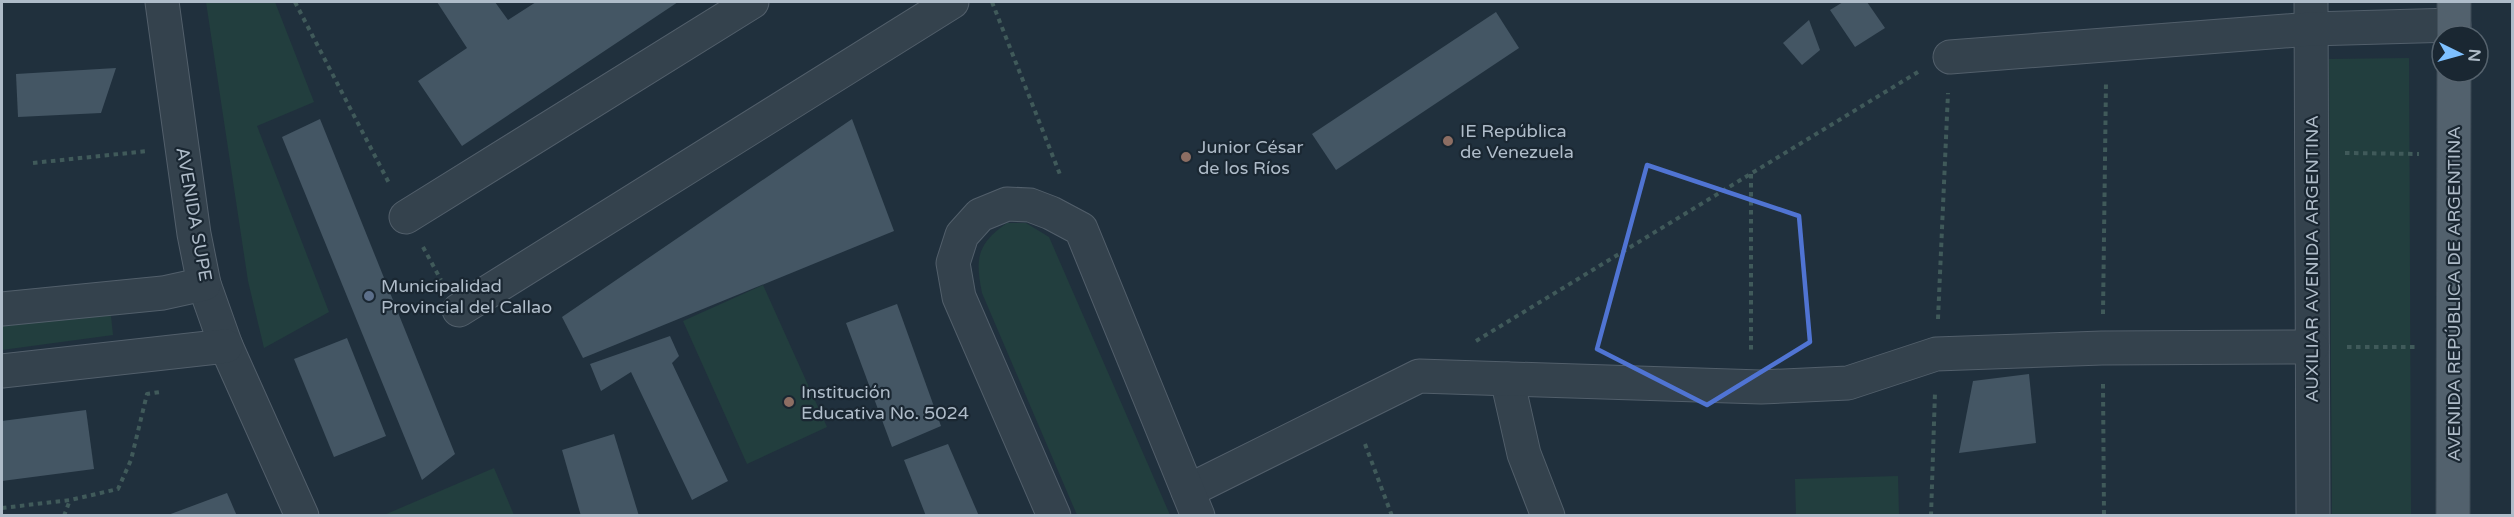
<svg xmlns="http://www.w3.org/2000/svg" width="2514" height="517" font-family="'Varela Round',sans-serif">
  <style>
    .green { fill: #223e3e }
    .building { fill: #445664 }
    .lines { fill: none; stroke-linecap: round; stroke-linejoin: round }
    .minor-casing { stroke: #525f6b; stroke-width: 35 }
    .major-casing { stroke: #3d4b56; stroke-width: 35 }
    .path { stroke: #405a5a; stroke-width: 4; stroke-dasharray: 4.5 4.5; stroke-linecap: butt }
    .minor { stroke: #34424d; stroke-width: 33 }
    .major { stroke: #52616d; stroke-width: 33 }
    .marked { fill: none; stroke: #5074d3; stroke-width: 4.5; stroke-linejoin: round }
    .education-dot { fill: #8d6e63; stroke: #1a2732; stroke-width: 2 }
    .service-dot { fill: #5c6f8a; stroke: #1a2732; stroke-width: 2 }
    .labels { text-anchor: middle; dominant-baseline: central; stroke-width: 4.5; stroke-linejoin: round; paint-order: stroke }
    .poi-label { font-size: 18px; fill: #afbcc9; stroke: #1a2732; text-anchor: start }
    .street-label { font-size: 18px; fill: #afbcc9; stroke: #1a2732 }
  </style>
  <rect width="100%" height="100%" fill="#20303d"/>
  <g class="green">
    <path d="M206 2H275L314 102 257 126 329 312 264 348 248 281Z"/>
    <path d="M2409 58 2411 515H2332L2329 59Z"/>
    <path d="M1007 223H1026L1049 237 1170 515H1077L982 293C975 258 977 244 1007 223Z"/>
    <path d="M763 285 827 427 747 464 683 321Z"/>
    <path d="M110 307 113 335 2 350V316Z"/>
    <path d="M494 468 514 515H384Z"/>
    <path d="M1898 476 1899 515H1796L1795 479Z"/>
  </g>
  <g class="building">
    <path d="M437 2H495L508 20 536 2H678L462 146 418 81 467 48Z"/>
    <path d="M1843 2H1867L1885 28 1855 47 1830 10Z"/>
    <path d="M1496 12 1519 48 1336 170 1312 134Z"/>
    <path d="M1809 20 1820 50 1802 65 1783 43Z"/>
    <path d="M116 68 101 113 18 117 16 74Z"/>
    <path d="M320 119 455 454 422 480 282 137Z"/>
    <path d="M852 119 894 231 583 358 562 317Z"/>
    <path d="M897 304 941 426 892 447 846 323Z"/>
    <path d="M670 336 679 356 672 363 728 481 692 500 631 372 601 391 590 364Z"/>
    <path d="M347 338 386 436 334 457 294 359Z"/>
    <path d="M2029 374 2036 443 1959 453 1973 381Z"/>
    <path d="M86 410 94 469 2 481V421Z"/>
    <path d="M614 434 639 516H581L562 450Z"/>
    <path d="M948 444 979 516H926L904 460Z"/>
    <path d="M227 493 237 516H168V515Z"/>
  </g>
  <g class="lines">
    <defs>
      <g id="minor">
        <path d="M162 2 194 234 204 284 226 346 302 516"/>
        <path d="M2311 2 2313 516"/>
        <path d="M1950 57 2311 29 2454 25"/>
        <path d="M406 217 752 2"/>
        <path d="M2 309 163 293 204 284"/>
        <path d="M459 310 952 2"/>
        <path d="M2 371 226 346"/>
        <path d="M1507 379 1524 454 1548 516"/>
        <path d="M1188 491 1419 376 1761 387 1848 383 1936 354 2102 348 2312 347"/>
        <path d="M1054 516 959 297 953 263 962 235 980 215 1007 204 1030 205 1051 213 1081 229 1198 516"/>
      </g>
      <g id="major">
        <path d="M2454 2V36"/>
        <path d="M2453 516 2454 72"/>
      </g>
    </defs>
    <use href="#minor" class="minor-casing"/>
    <use href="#major" class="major-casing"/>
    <g class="path">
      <path d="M295 2 390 185"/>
      <path d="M992 2 1061 177"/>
      <path d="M2345 153 2419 154"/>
      <path d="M33 163 148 151"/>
      <path d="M1751 174V353"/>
      <path d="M423 247 441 280"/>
      <path d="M2103 314 2106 81"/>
      <path d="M1938 319 1948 93"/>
      <path d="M1476 341 1918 72"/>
      <path d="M2347 347H2417"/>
      <path d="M2103 384 2104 516"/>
      <path d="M1365 444 1392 516"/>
      <path d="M2 508 70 500 118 489 131 460 147 394 160 392"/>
      <path d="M64 516 70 500"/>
      <path d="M1931 516 1935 392"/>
    </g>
    <use href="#minor" class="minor"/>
    <use href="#major" class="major"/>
  </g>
  <path class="marked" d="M1647 165 1799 216 1810 342 1707 405 1597 349Z"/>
  <g class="education-dot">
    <circle cx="1448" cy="141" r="6"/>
    <circle cx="1186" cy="157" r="6"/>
    <circle cx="789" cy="402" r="6"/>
  </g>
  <circle class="service-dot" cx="369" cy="296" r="6"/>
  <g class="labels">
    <g class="poi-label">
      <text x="1460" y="131">IE República<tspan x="1460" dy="21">de Venezuela</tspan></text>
      <text x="1198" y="147">Junior César<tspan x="1198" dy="21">de los Ríos</tspan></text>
      <text x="381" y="286">Municipalidad<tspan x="381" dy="21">Provincial del Callao</tspan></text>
      <text x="801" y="392">Institución<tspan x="801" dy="21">Educativa No. 5024</tspan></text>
    </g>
    <g class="street-label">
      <text transform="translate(194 214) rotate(80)">AVENIDA SUPE</text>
      <text transform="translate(2312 259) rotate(-90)">AUXILIAR AVENIDA ARGENTINA</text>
      <text transform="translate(2454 294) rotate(-90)">AVENIDA REPÚBLICA DE ARGENTINA</text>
    </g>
  </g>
  <rect width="2514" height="517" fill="none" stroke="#afbcc9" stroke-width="6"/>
  <g transform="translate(2460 54) rotate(95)"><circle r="28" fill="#1a2732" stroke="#56636e" stroke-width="1.5"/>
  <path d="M0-4.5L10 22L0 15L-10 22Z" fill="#7ec0ff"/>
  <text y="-9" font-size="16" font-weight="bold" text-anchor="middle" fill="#afbcc9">N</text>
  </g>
</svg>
